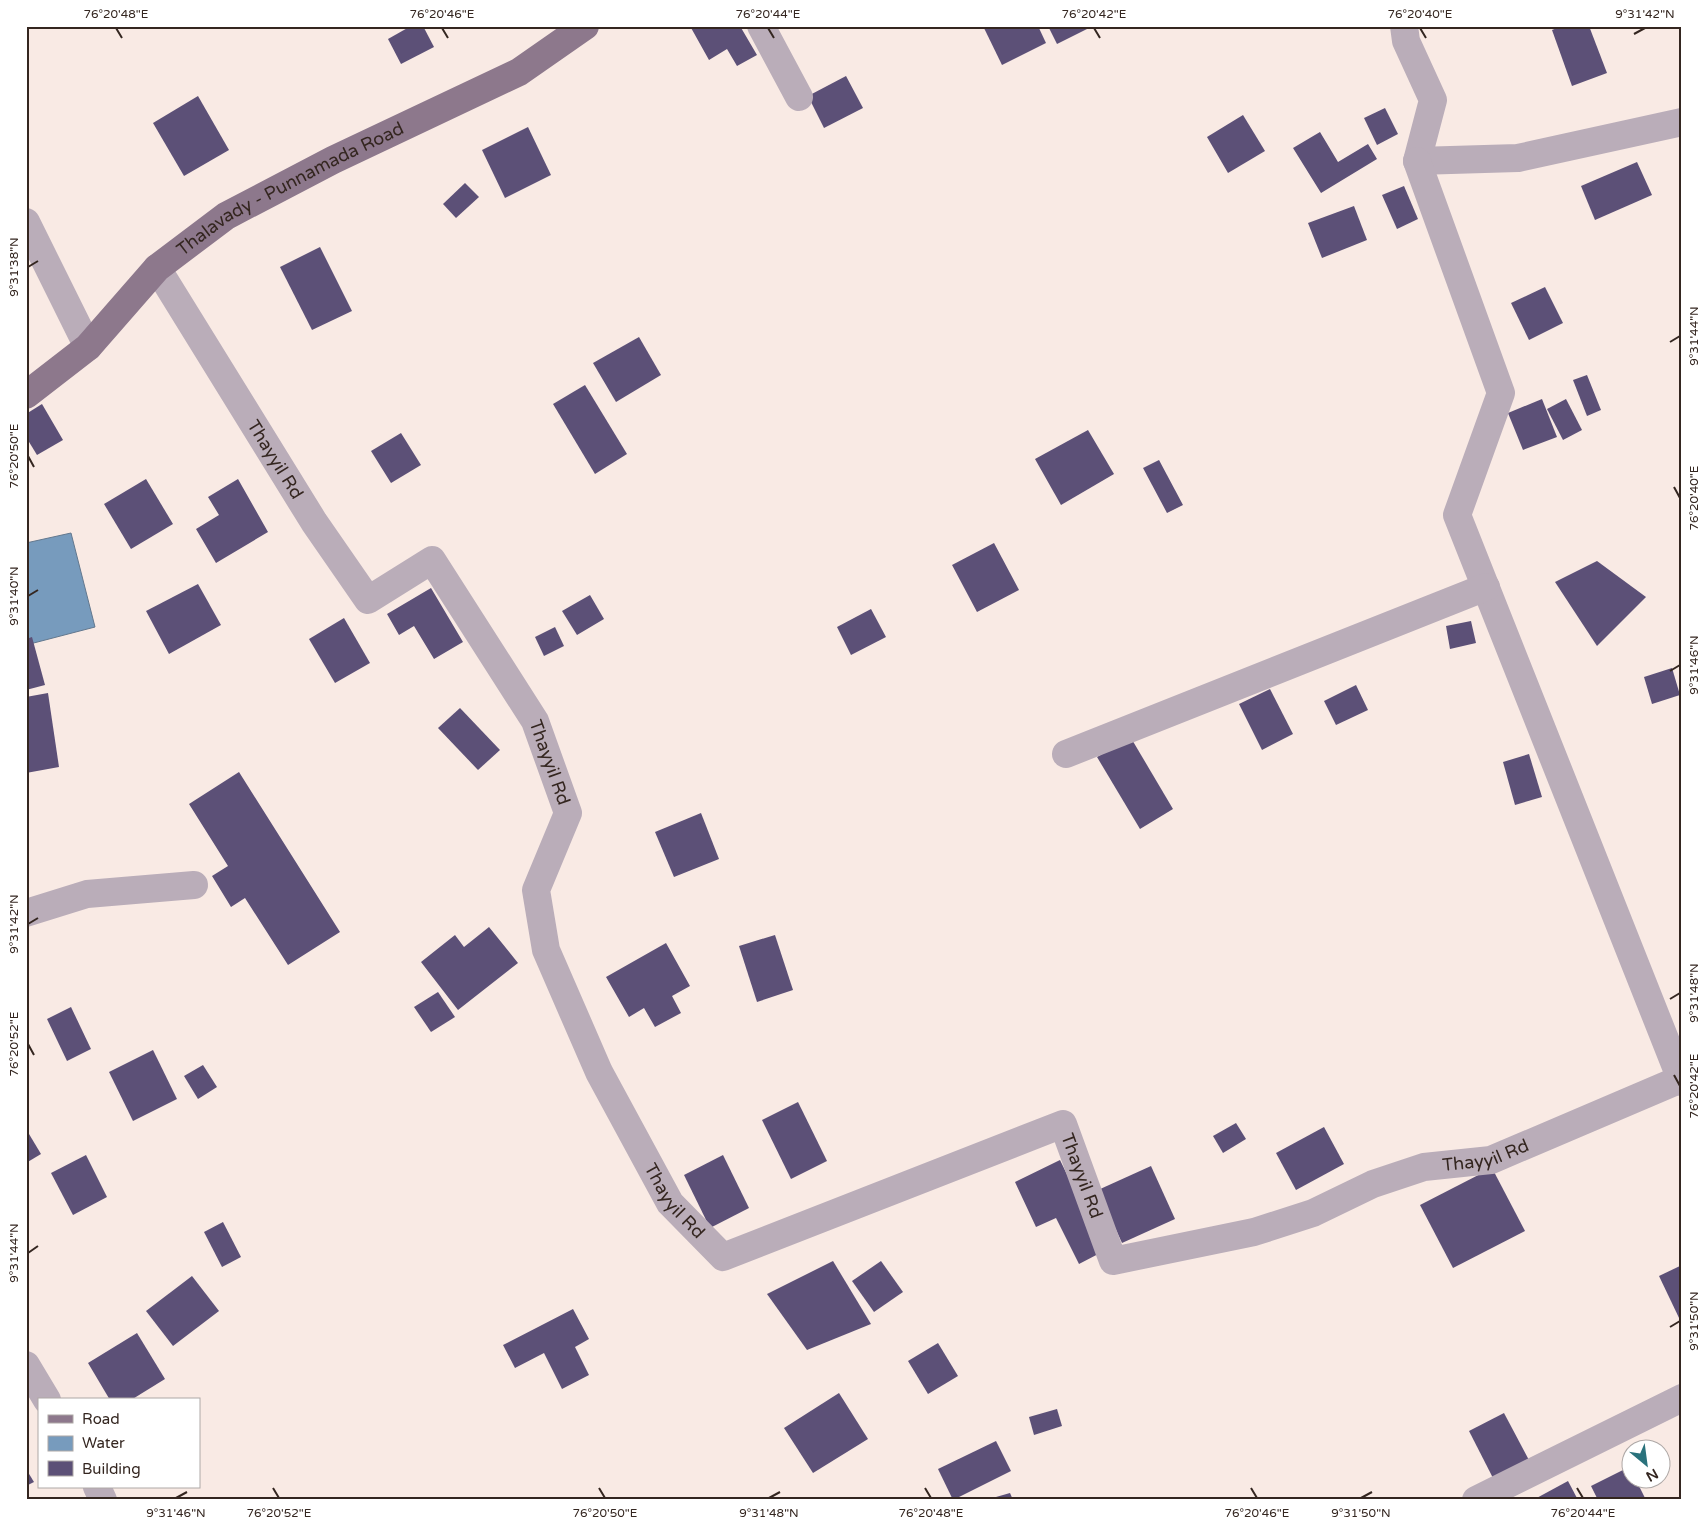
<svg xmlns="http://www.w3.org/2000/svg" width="1708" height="1526" font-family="'Varela Round',sans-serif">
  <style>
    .water { fill: #779bbd; stroke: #63788e }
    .building { fill: #5c5077 }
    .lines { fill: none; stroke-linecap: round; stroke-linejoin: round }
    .minor { stroke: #baadb9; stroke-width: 28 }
    .major { stroke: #8d788c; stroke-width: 28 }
    .ticks { fill: none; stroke: #342620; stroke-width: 2 }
    .labels { text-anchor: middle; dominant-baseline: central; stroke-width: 5; stroke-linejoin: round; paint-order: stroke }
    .street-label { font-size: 18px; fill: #342620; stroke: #fff }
    .neatline { fill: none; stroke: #342620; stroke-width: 2 }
    .ticks-label { font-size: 12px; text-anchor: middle; fill: #342620 }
  </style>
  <rect width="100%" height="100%" fill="#f9eae4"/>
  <path class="water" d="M71 533 95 627 26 645V543Z"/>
  <g class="building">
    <path d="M411 26H423L434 47 401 64 388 39Z"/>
    <path d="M690 26H740L757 55 737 66 727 49 709 60Z"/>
    <path d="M983 26H1038L1046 43 1002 65Z"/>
    <path d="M1048 26H1093L1057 44Z"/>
    <path d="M1562 26H1589L1607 73 1572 86 1552 30Z"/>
    <path d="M846 76 863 108 824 128 808 96Z"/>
    <path d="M198 96 229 150 184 176 153 123Z"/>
    <path d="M1385 108 1398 134 1377 145 1364 118Z"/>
    <path d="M1243 115 1265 151 1228 173 1207 137Z"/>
    <path d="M528 127 551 175 505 198 482 150Z"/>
    <path d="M1320 132 1338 162 1368 144 1377 159 1321 193 1293 148Z"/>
    <path d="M1637 162 1652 195 1595 220 1581 186Z"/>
    <path d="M465 183 479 197 456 218 443 204Z"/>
    <path d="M1404 186 1418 219 1397 229 1382 195Z"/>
    <path d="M1354 206 1367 240 1322 258 1308 223Z"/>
    <path d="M320 247 352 311 312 330 280 267Z"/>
    <path d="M1545 287 1563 323 1529 340 1511 303Z"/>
    <path d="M639 337 661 375 616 402 593 363Z"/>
    <path d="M1587 375 1601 410 1587 416 1573 380Z"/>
    <path d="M585 385 627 454 595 474 553 404Z"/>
    <path d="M1542 399 1557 437 1523 450 1508 413Z"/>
    <path d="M1566 399 1582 430 1563 440 1547 409Z"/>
    <path d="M42 404 63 440 37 455 26 437V414Z"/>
    <path d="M1088 430 1114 474 1061 505 1035 459Z"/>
    <path d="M401 433 421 465 391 483 371 451Z"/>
    <path d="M1159 460 1183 505 1167 513 1143 468Z"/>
    <path d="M146 479 173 524 131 549 104 504Z"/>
    <path d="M238 479 268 532 216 563 196 529 219 515 208 497Z"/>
    <path d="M994 543 1019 590 977 612 952 565Z"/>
    <path d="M1597 561 1646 597 1597 646 1555 582Z"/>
    <path d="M198 584 221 625 169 654 146 611Z"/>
    <path d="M431 588 463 642 434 659 414 626 399 635 387 614Z"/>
    <path d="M590 595 604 619 577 635 562 611Z"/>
    <path d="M871 609 886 637 851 655 837 627Z"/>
    <path d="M344 618 370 663 335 683 309 639Z"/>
    <path d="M1471 621 1476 643 1450 649 1446 626Z"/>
    <path d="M555 627 564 646 544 656 535 637Z"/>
    <path d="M32 637 45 685 26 690V639Z"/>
    <path d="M1672 668 1680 695 1652 704 1644 677Z"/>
    <path d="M1356 685 1368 710 1336 725 1324 701Z"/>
    <path d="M1270 689 1293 734 1262 750 1239 704Z"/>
    <path d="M48 693 59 767 26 773V697Z"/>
    <path d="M460 708 500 750 478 770 438 728Z"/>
    <path d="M1131 738 1173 809 1140 829 1097 757Z"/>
    <path d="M1529 754 1542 797 1515 805 1503 762Z"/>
    <path d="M239 772 340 932 288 965 245 898 231 907 212 876 228 866 189 804Z"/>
    <path d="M701 813 719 859 674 877 655 832Z"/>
    <path d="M489 927 518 963 458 1010 421 962 455 935 464 947Z"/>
    <path d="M775 935 793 990 757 1002 739 946Z"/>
    <path d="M666 943 690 986 672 996 681 1013 655 1027 644 1008 629 1017 606 977Z"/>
    <path d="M438 992 455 1017 431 1032 414 1007Z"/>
    <path d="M71 1007 91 1049 67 1061 47 1019Z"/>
    <path d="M153 1050 177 1099 133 1121 109 1072Z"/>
    <path d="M203 1065 217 1087 198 1099 184 1076Z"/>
    <path d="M798 1102 827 1161 791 1179 762 1120Z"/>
    <path d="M1236 1123 1246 1139 1223 1153 1213 1136Z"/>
    <path d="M1324 1127 1344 1164 1296 1190 1276 1153Z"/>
    <path d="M26 1129 41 1154 26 1163Z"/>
    <path d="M86 1155 107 1197 73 1215 51 1173Z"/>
    <path d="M723 1155 749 1208 710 1228 684 1175Z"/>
    <path d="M1060 1160 1104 1251 1079 1264 1056 1218 1036 1227 1015 1182Z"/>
    <path d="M1151 1166 1175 1219 1122 1243 1098 1190Z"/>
    <path d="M1492 1168 1525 1231 1453 1268 1420 1205Z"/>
    <path d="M223 1222 241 1257 222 1267 204 1232Z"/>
    <path d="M833 1261 871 1324 807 1350 767 1294Z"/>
    <path d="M881 1261 903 1292 874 1312 852 1281Z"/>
    <path d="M1682 1265V1319L1680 1320 1659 1276Z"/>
    <path d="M192 1276 219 1311 173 1346 146 1311Z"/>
    <path d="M573 1309 589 1339 575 1347 589 1375 562 1389 544 1353 515 1368 503 1345Z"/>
    <path d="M137 1333 165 1379 131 1400H110L88 1363Z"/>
    <path d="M938 1343 958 1376 928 1394 908 1361Z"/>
    <path d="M839 1393 868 1439 813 1473 784 1428Z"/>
    <path d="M1057 1409 1062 1426 1034 1435 1029 1417Z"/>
    <path d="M1504 1413 1530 1462 1494 1480 1469 1431Z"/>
    <path d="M996 1441 1011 1471 953 1500 938 1469Z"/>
    <path d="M1629 1467 1630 1478H1635L1646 1500H1598L1591 1486Z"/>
    <path d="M26 1469 34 1482 26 1486Z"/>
    <path d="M1568 1481 1578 1500H1533Z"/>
    <path d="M1010 1493 1013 1500H989V1499Z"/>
  </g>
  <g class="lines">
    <g class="minor">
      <path d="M761 26 799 97"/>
      <path d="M1404 26 1406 41 1433 100 1417 161 1518 158 1682 122"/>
      <path d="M1417 161 1501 393 1457 515 1682 1082"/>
      <path d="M26 222 88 347"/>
      <path id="s1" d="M157 268 314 522 368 600 432 560 535 721 568 813 536 890 546 950 599 1072 670 1203 723 1257 1063 1124 1113 1261 1254 1232 1313 1213 1373 1184 1424 1167 1491 1160 1681 1079"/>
      <path d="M1066 754 1486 587"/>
      <path d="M26 913 87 894 194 885"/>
      <path d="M26 1365 47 1400"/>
      <path d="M97 1487 103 1500"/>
      <path d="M1476 1500 1682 1398"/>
    </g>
    <path class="major" id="s2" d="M26 395 88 347 157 268 226 216 333 160 519 72 585 26"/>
  </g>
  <path class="ticks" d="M116 28 122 38M442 28 448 38M768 28 774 38M1094 28 1100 38M1420 28 1426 38M1634 34 1645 28M28 267 38 261M1670 342 1680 336M28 456 34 467M1674 487 1680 498M28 596 38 590M1670 671 1680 665M28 924 38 918M1670 999 1680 993M28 1044 34 1055M1674 1075 1680 1086M28 1253 38 1246M1670 1327 1680 1321M273 1488 279 1498M599 1488 605 1498M925 1488 931 1498M1251 1488 1257 1498M1577 1488 1583 1498M176 1498 187 1492M769 1498 780 1492M1361 1498 1372 1492"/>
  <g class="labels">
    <g class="street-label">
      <text stroke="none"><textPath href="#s2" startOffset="339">Thalavady - Punnamada Road</textPath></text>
      <text stroke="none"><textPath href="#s1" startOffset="225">Thayyil Rd</textPath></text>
      <text stroke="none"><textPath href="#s1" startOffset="704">Thayyil Rd</textPath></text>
      <text stroke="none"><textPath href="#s1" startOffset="2160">Thayyil Rd</textPath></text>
      <text stroke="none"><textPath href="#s1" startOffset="1680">Thayyil Rd</textPath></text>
      <text stroke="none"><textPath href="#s1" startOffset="1185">Thayyil Rd</textPath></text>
    </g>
  </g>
  <rect width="1708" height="1526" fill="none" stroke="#ffffff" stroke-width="55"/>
  <rect x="38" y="1398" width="162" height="90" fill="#ffffff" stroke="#aea8a6"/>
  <rect x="48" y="1415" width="25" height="8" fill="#8d788c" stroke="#aea8a6"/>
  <text x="82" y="1424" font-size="15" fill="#342620">Road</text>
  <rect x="48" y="1436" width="25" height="15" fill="#779bbd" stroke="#aea8a6"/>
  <text x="82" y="1448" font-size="15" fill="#342620">Water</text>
  <rect x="48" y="1461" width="25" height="15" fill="#5c5077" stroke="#aea8a6"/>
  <text x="82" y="1474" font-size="15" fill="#342620">Building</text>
  <g transform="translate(1646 1464) rotate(151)"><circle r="24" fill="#ffffff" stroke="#aea8a6"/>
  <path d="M0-4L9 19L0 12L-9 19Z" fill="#2a727c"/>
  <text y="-8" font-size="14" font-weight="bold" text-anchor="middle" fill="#342620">N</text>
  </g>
  <rect x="28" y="28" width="1652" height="1470" class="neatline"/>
  <g class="ticks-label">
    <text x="116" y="18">76°20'48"E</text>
    <text x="442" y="18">76°20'46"E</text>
    <text x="768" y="18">76°20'44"E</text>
    <text x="1094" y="18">76°20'42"E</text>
    <text x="1420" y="18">76°20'40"E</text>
    <text x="1645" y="18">9°31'42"N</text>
    <text transform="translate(14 267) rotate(-90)" y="4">9°31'38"N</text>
    <text transform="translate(1694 336) rotate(-90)" y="4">9°31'44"N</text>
    <text transform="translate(14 456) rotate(-90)" y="4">76°20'50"E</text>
    <text transform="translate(1694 498) rotate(-90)" y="4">76°20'40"E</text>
    <text transform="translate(14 596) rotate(-90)" y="4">9°31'40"N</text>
    <text transform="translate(1694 665) rotate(-90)" y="4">9°31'46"N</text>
    <text transform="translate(14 924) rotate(-90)" y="4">9°31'42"N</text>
    <text transform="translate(1694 993) rotate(-90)" y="4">9°31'48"N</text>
    <text transform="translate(14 1044) rotate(-90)" y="4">76°20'52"E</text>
    <text transform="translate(1694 1086) rotate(-90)" y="4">76°20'42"E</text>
    <text transform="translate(14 1253) rotate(-90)" y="4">9°31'44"N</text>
    <text transform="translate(1694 1321) rotate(-90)" y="4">9°31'50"N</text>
    <text x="176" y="1517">9°31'46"N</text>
    <text x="279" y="1517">76°20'52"E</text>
    <text x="605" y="1517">76°20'50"E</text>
    <text x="769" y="1517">9°31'48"N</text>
    <text x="931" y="1517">76°20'48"E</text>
    <text x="1257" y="1517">76°20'46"E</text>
    <text x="1361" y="1517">9°31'50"N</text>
    <text x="1583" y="1517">76°20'44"E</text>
  </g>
</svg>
